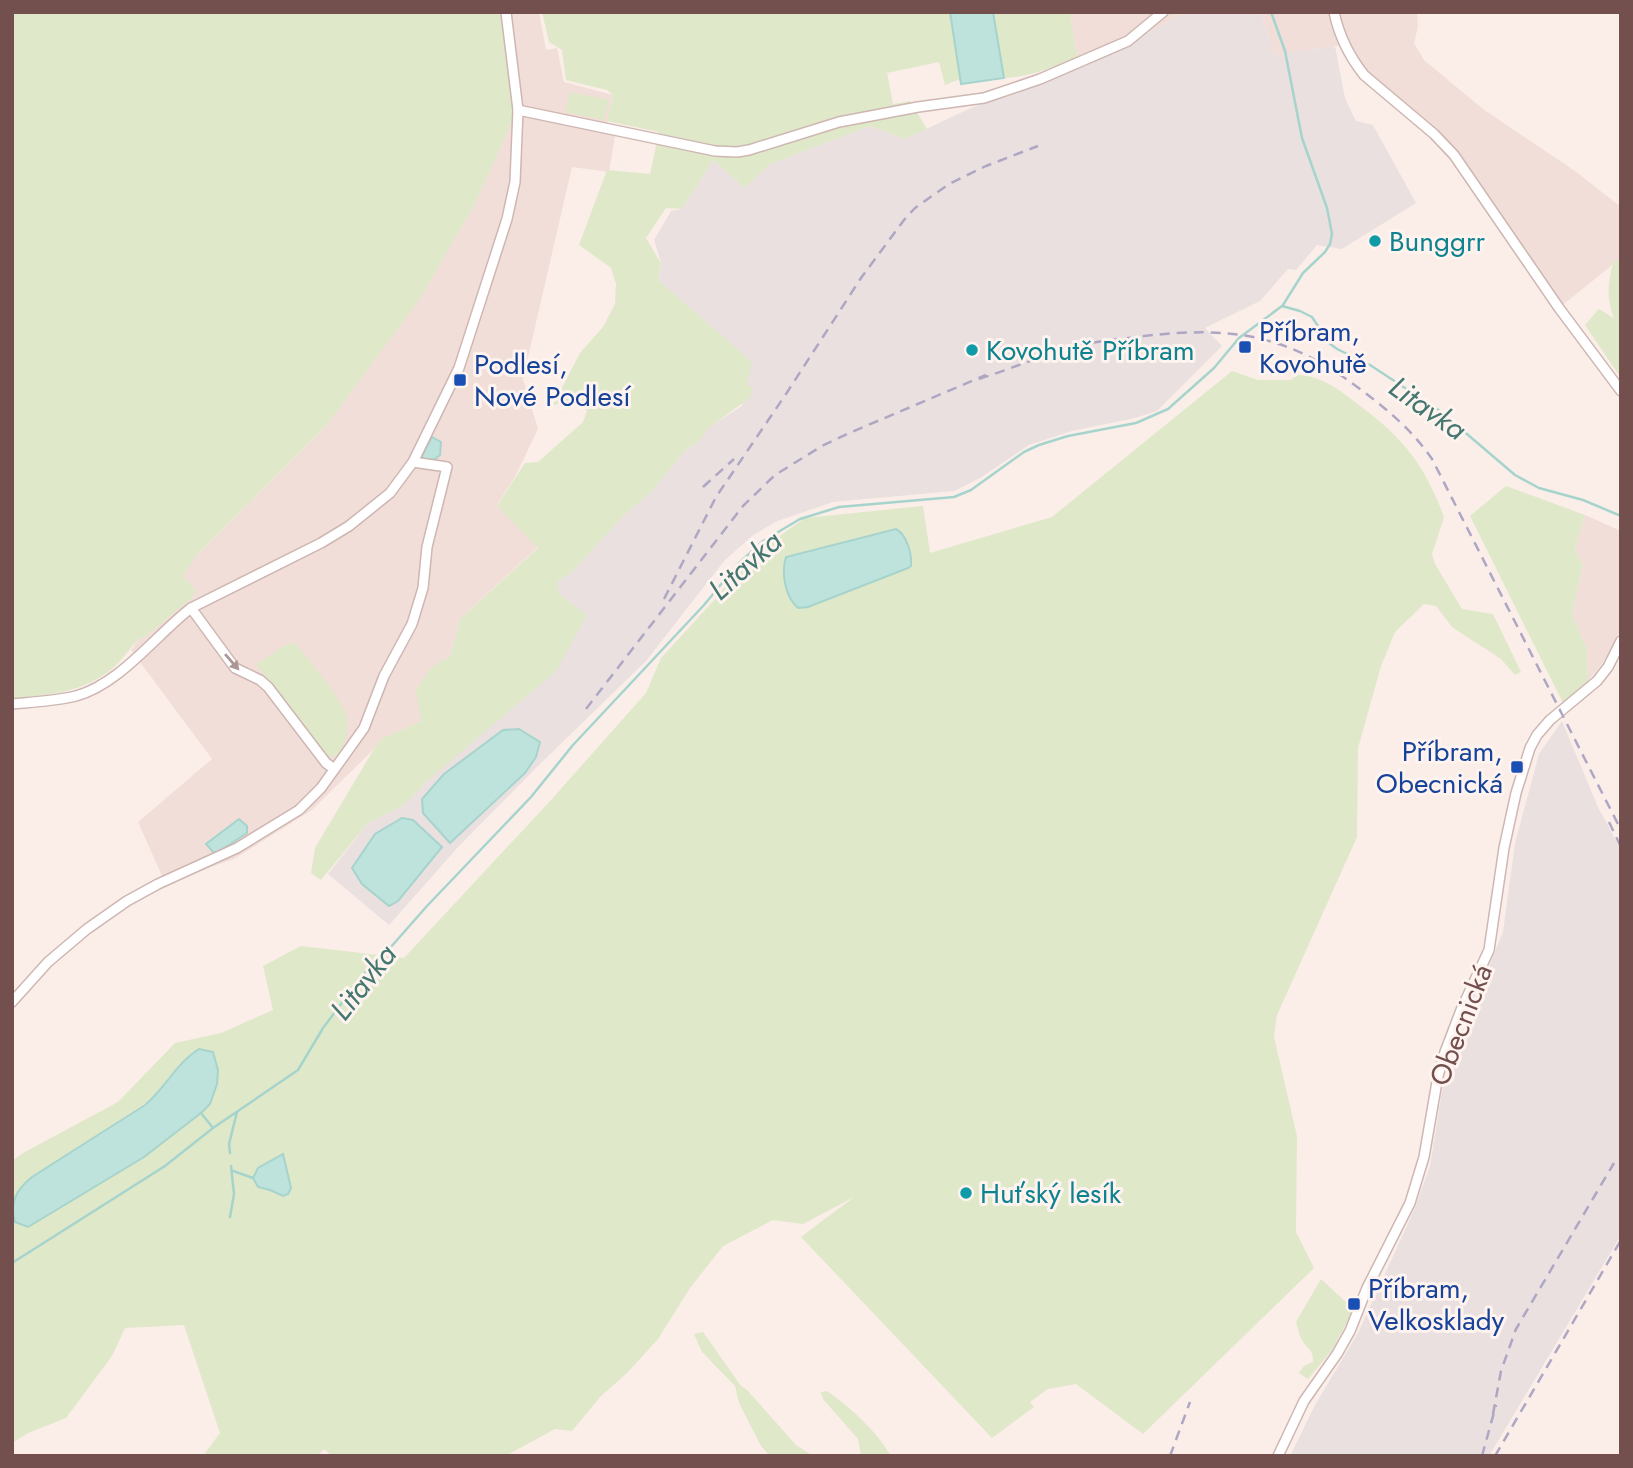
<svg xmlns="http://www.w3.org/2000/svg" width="1633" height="1468" font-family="Jost,sans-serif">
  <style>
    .residential { fill: #f2ded8 }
    .industrial { fill: #eae0df }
    .green { fill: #dfe8c8; fill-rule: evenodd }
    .water { fill: #bee3dd; stroke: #a6d4cd; stroke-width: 2 }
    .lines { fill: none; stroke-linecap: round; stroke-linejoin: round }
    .stream { stroke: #a6d4cd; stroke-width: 2.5 }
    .minor-casing { stroke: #ceb6b2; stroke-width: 12 }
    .minor { stroke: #fff; stroke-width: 9 }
    .rail { stroke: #aea7c4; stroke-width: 2.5; stroke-dasharray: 10 7; stroke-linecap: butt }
    .oneway { fill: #ab9695 }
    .culture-dot { fill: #0f9aa8; stroke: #fef3ef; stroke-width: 2.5 }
    .transit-dot { fill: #1a4fb4; stroke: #fef3ef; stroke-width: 2.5 }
    .labels { text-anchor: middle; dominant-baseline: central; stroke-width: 6; stroke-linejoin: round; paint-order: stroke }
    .culture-label { font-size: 28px; fill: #0d838f; stroke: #fef3ef; text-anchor: start }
    .transit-label { font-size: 28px; fill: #164399; stroke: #fef3ef; text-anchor: start }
    .street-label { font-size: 28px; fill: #73504e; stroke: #fef3ef }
    .water-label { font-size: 30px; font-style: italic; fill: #43776f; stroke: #fef3ef }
  </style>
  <rect width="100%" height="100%" fill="#fbeee9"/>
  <g class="residential">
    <path d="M505 12H539L546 50 557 48 564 82 613 95 607 124 615 136 609 172 572 167 523 379 538 429 515 477 497 505 538 547 460 619 450 656 432 667 421 721 381 739 374 749 312 810 234 859 165 883 138 822 212 759 131 650 139 639 145 637 194 596 179 577 196 556 326 426 419 299 474 206 516 110Z"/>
    <path d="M1070 12H1187L1085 66 1077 57Z"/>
    <path d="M1260 12H1417L1418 27 1414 43 1424 60 1483 109 1575 171 1621 207V258L1559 308 1456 154 1364 76 1342 45 1274 55Z"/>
    <path d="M1585 515 1621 531V626L1617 639 1602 664 1588 681 1587 649 1572 614 1583 565 1575 550Z"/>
  </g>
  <g class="industrial">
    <path d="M1187 12H1260L1274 55 1335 46 1345 98 1356 121 1373 125 1416 203 1342 249 1317 245 1296 270 1288 269 1260 301 1205 328 1222 346 1157 411 1135 418 1072 431 1029 445 980 478 954 491 833 502 775 522 752 536 724 561 646 661 540 764 459 846 389 925 328 874 368 823 404 805 426 782 560 595 557 582 573 571 624 515 650 493 686 450 701 439 707 428 742 406 751 362 658 280 661 263 654 240 671 211 682 209 713 160 745 188 770 164 870 126 905 139 971 108 1044 83 1085 66Z"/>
    <path d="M1562 721 1597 805 1621 850V1235L1489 1456H1290L1315 1405 1358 1333 1415 1208 1430 1166 1442 1091 1467 1019 1503 932 1515 843 1539 754Z"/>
  </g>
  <g class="green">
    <path d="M12 12H505L517 110 474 206 419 300 326 426 196 556 183 576 195 589 194 596 145 637 139 639C130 648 123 659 113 668 83 693 49 695 12 698Z"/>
    <path d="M542 12H950L960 79 945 85 939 62 887 73 893 104 910 101 927 129 905 139 870 126 770 164 745 188 713 160 682 209 666 208 646 238 661 263 658 280 752 362 747 385 753 387 750 398 708 428 701 439 686 450 650 493 624 515 573 571 557 582 560 595 587 615 556 671 426 782 404 805 368 823 321 880 311 873 315 848 374 749 381 739 421 721 416 690 432 667 450 656 460 619 538 548 497 506 525 463 538 462 583 422 587 411 578 401 553 405 580 353 603 327 615 304 616 284 611 268 579 245 607 170 650 174 659 132 607 121 613 95 607 90 566 80 562 50 549 42Z"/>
    <path d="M993 12H1070L1077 57C1053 67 1031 77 1004 78Z"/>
    <path d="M570 92 609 100 604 120 565 112Z"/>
    <path d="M1621 258V378L1585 325 1599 309 1614 318C1606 299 1608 282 1613 263Z"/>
    <path d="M1232 371 1258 380H1291L1297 375C1321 376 1337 388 1355 402 1401 436 1424 462 1444 517L1432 554 1435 564 1462 609 1493 614 1521 672 1515 675 1501 659 1452 627 1436 606 1424 604 1395 632 1381 666 1358 748 1357 837 1277 1015 1274 1037 1297 1136 1296 1232 1314 1268 1143 1434 1076 1384 1048 1389 1030 1402 1034 1407 992 1438 801 1237 854 1197 803 1224 773 1220 723 1246 690 1288 658 1339 627 1373 601 1396 572 1431 555 1429 505 1456H332L324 1449 317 1456H203L220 1433 184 1325 125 1328 112 1356 66 1418 28 1433 12 1443V1213L15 1222C85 1190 154 1158 210 1104L194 1051 169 1077 155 1097 32 1177 12 1204V1161L23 1153 118 1102 175 1043 221 1033 273 1010 263 966 301 946 404 958 551 800 646 693 661 658 717 597 746 560 805 518 923 506 930 553 1052 517ZM896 529 904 537 912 561 792 603 784 580 786 557ZM283 1154 291 1188 276 1194 270 1190 258 1187 253 1178 258 1168Z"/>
    <path d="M1506 486 1585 515 1575 550 1583 565 1572 614 1587 649 1588 681 1563 703 1470 516Z"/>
    <path d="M292 643 296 644C309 661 343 699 347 718 349 729 344 747 338 756L326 757 256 664 284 646Z"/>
    <path d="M1321 1279 1349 1305 1352 1313 1332 1350 1308 1379 1299 1373 1304 1366 1313 1362C1314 1350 1307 1349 1302 1340 1299 1335 1298 1327 1296 1322Z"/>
    <path d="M703 1332 741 1386 747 1390 796 1445 813 1456H770L761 1446 739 1403 735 1386 702 1352 694 1334Z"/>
    <path d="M827 1391C853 1410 874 1428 891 1456H861L858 1439 823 1399 821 1392Z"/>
  </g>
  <g class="water">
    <path d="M950 12H993L1004 78 961 84Z"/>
    <path d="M432 437 441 442 440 455 435 459 424 461 422 456Z"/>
    <path d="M896 529C907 535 912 554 911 566L908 568 808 607 798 608C785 597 781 573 786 557Z"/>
    <path d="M519 729 540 742 536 757 525 773 450 843 423 813 422 799 444 774 503 730Z"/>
    <path d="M402 818 413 820 442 847 398 901 389 906 362 884 352 868 375 834Z"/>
    <path d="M239 819 247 826V833L218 852H213L206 844Z"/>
    <path d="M199 1049 213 1052 218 1070 217 1084 210 1104 201 1113 144 1157 28 1227 15 1222C9 1202 17 1189 32 1177L145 1105C165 1089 176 1063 199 1049Z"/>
    <path d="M283 1154 291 1188 288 1194 283 1196 270 1190 258 1187 253 1178 258 1168Z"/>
  </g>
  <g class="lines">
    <g class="stream">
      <path d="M1271 12 1285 51 1302 138 1327 208 1332 234 1330 244 1325 252 1303 273 1283 305"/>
      <path d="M201 1113 213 1128"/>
      <path d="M230 1153 229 1144 237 1112"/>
      <path d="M233 1171 253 1178"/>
      <path d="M230 1217 234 1194 231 1166"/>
      <path d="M12 1263 165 1166 213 1128 298 1070 323 1028 362 976 390 948 427 906 531 797 573 745 704 605 737 565 763 541 800 519 839 507 954 497 971 490 1024 452 1039 445 1068 436 1136 423 1168 409 1214 368 1239 338 1282 306 1300 311 1312 317 1329 343 1337 349 1370 365 1440 411 1515 475 1539 488 1583 500 1621 516"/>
    </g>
    <defs>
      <g id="minor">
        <path d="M1334 12C1339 36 1349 56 1364 75L1434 134 1454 155 1559 308 1621 391"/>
        <path d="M518 110 715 151 737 152 749 150 839 122 918 107 984 98 1040 79 1128 41 1163 12"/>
        <path d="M191 608 235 668 260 680 268 687 326 763 333 768"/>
        <path d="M12 704C34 702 55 701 76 696 120 684 156 635 191 608L321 543 349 526 390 493 413 462 459 368 507 219 515 182 518 110 506 12"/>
        <path d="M12 1002 48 962 87 929 127 901 158 884 237 848 299 810 321 788 364 728 384 676 412 624 423 588 427 547 447 467 413 462"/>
        <path d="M1278 1456 1304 1401 1337 1354 1350 1331 1367 1288 1410 1203 1424 1157 1438 1076 1445 1052 1461 1010 1489 950 1504 848 1516 793 1530 748 1537 735 1550 720 1597 681 1608 667 1621 641"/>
      </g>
    </defs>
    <use href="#minor" class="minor-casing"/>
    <use href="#minor" class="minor"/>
    <g class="rail">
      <path d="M979 379C1011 369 1043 355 1075 346 1098 341 1121 339 1144 336 1233 326 1287 334 1360 389 1388 410 1412 430 1432 459L1621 830"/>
      <path d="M703 487 734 459"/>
      <path d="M664 599 716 497 786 394 861 278 904 220 915 208 949 184 986 166 1038 146"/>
      <path d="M586 709 743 506 775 475 822 446 847 434 986 375"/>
      <path d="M1609 822 1621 847"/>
      <path d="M1493 1414 1501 1371 1516 1329 1614 1163"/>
      <path d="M1170 1456 1190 1402"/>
      <path d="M1482 1456 1496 1405"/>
      <path d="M1495 1456 1621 1240"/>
    </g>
  </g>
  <defs><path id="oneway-solid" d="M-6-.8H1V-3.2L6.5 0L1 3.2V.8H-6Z" transform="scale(1.75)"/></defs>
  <use class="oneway" href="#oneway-solid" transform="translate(232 662) rotate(49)"/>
  <g class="culture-dot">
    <circle cx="1375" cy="241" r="7"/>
    <circle cx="972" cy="350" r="7"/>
    <circle cx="966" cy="1193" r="7"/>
  </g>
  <g class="transit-dot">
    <rect x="1238" y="340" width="14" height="14" rx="3.5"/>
    <rect x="453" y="373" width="14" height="14" rx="3.5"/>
    <rect x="1510" y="760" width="14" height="14" rx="3.5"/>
    <rect x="1347" y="1297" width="14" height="14" rx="3.5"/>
  </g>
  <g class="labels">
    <g class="culture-label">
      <text x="1389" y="241">Bunggrr</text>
      <text x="986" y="350">Kovohutě Příbram</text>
      <text x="980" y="1193">Huťský lesík</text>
    </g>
    <g class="transit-label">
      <text x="1259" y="331">Příbram,<tspan x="1259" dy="32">Kovohutě</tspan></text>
      <text x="474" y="364">Podlesí,<tspan x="474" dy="32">Nové Podlesí</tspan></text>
      <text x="1503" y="751" text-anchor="end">Příbram,<tspan x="1503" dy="32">Obecnická</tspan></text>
      <text x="1368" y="1288">Příbram,<tspan x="1368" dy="32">Velkosklady</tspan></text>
    </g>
    <g class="street-label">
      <text transform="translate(1461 1025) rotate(-69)">Obecnická</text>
    </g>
    <g class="water-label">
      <text transform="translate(1428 408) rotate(35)">Litavka</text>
      <text transform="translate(745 565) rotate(-42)">Litavka</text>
      <text transform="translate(363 982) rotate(-52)">Litavka</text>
    </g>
  </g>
  <rect width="1633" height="1468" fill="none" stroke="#73504e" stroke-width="28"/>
</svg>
